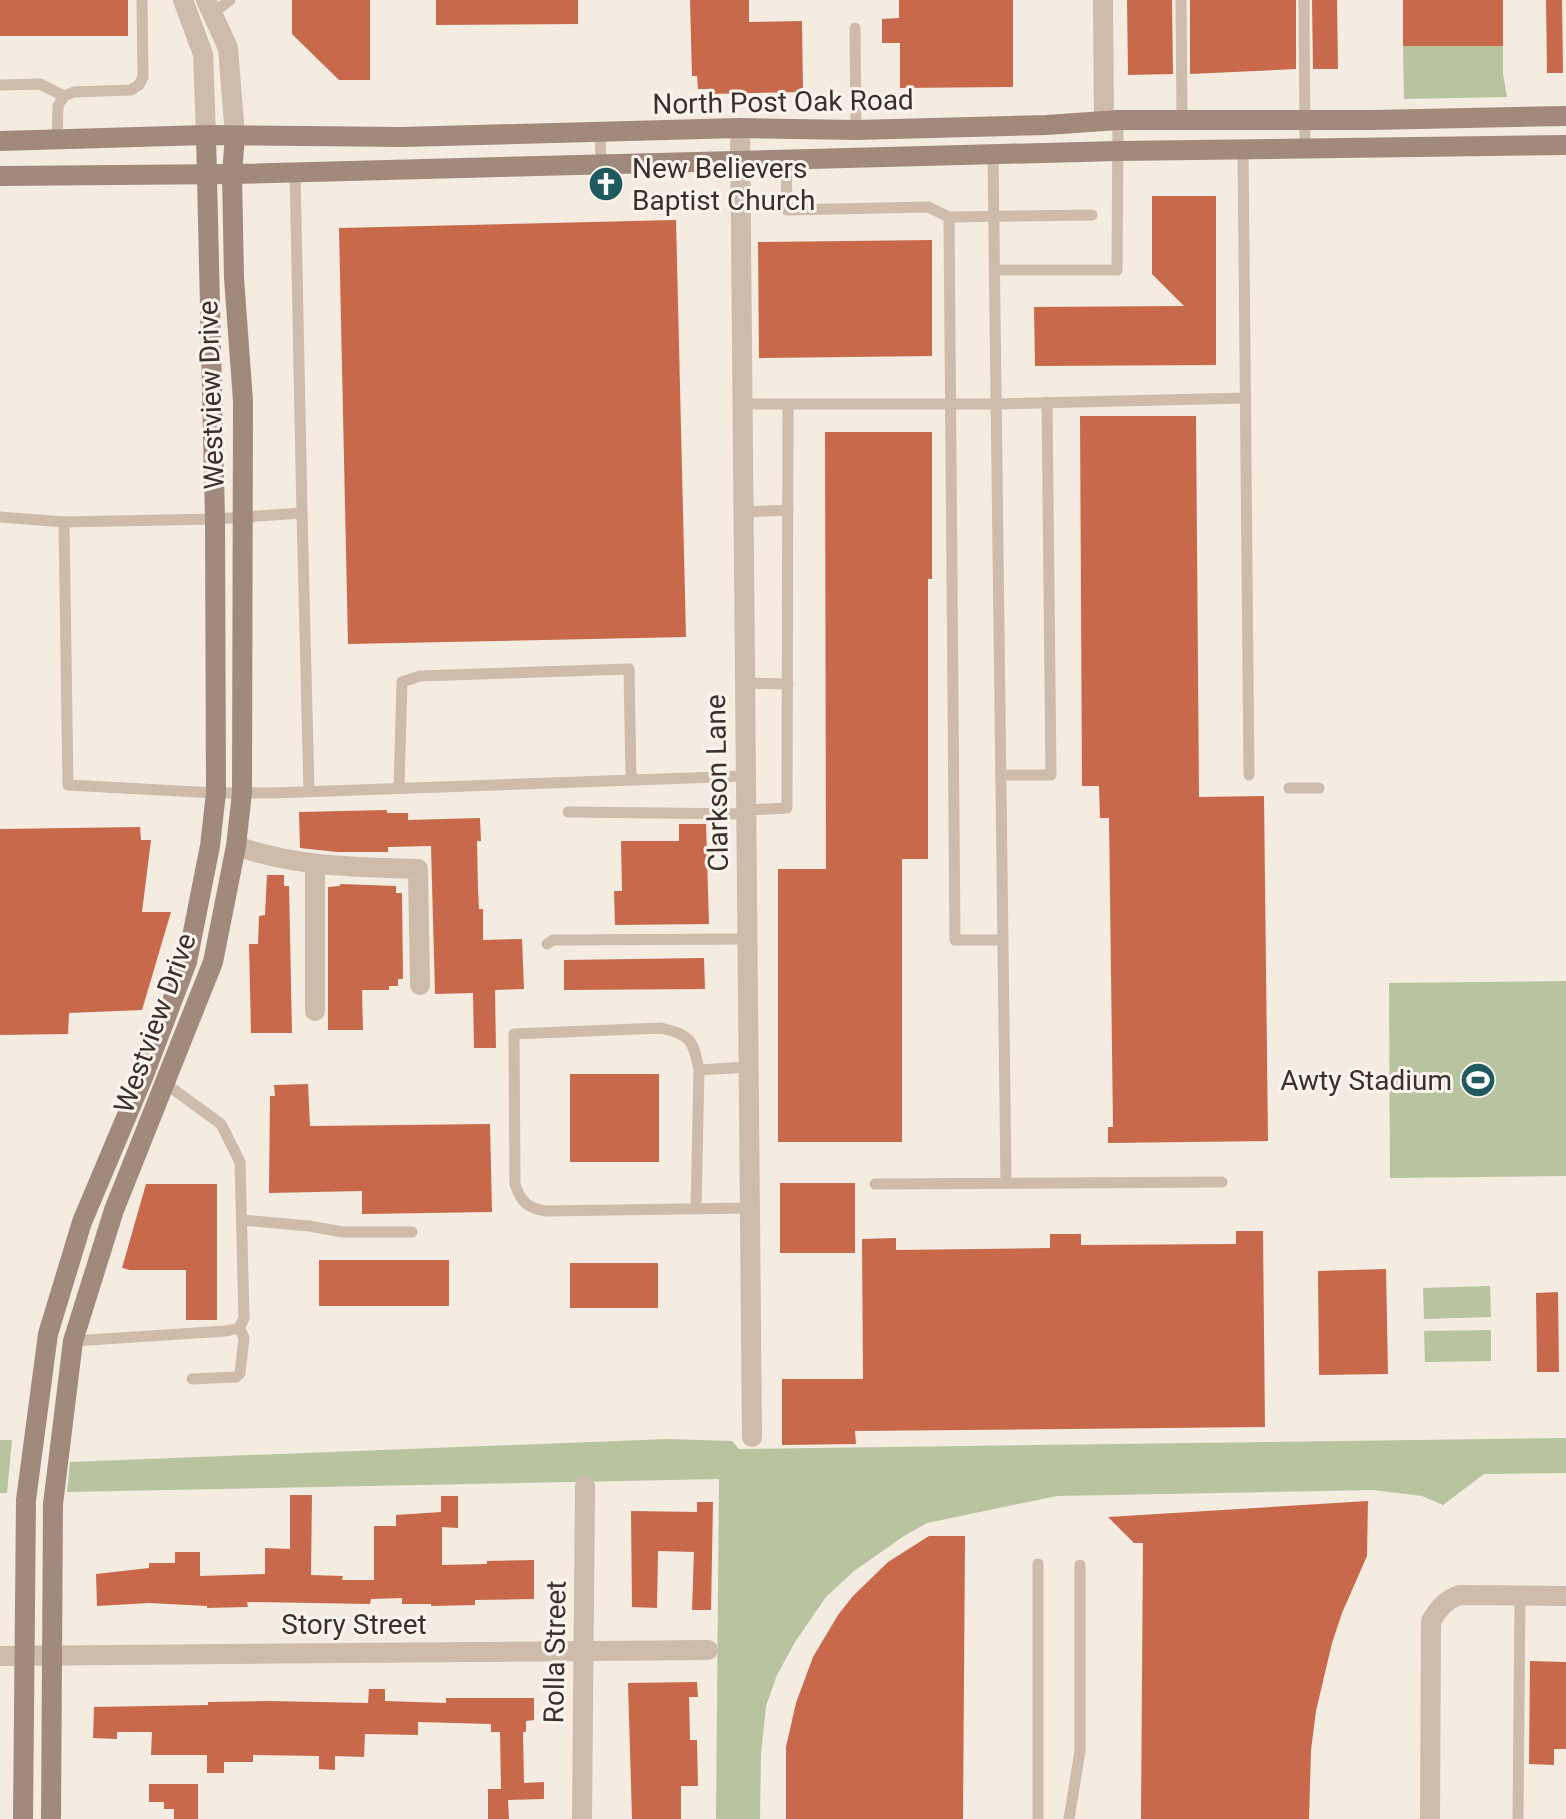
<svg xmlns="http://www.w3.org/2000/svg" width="1566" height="1819" font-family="Roboto,sans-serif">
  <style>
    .green { fill: #b8c4a0 }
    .building { fill: #c8694b }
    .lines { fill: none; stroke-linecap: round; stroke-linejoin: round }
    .service { stroke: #cdbbac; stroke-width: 11 }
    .minor { stroke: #cdbbac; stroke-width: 20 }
    .secondary { stroke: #a18a7d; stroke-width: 20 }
    .labels { text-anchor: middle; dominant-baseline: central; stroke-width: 6; stroke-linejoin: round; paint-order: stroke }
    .street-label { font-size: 28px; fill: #3b302b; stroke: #fbf5ee }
    .poi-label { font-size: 28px; fill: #3b302b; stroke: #fbf5ee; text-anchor: start }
  </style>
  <rect width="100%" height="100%" fill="#f4ebe1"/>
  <g class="green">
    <path d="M1403 46H1503V74L1507 97 1404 99Z"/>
    <path d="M1566 981V1176L1390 1178 1389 983Z"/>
    <path d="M1490 1286 1491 1317 1424 1319 1423 1288Z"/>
    <path d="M1491 1330V1361L1425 1362 1424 1331Z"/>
    <path d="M1566 1438V1473L1484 1474 1443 1505 1422 1496 1373 1490 1057 1496 927 1523 904 1536 854 1571 826 1597 795 1642 777 1675 766 1706 761 1754 760 1819H716L719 1479 67 1492 70 1462 668 1439 732 1441 739 1449Z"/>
    <path d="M0 1440H12L7 1493H0Z"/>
  </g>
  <g class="building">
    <rect x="0" y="0" width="128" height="36"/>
    <path d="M292 0H370V80H339L292 34Z"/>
    <path d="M436 0H578V24L436 25Z"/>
    <path d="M690 0H749V22L802 21 803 92 708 94V89H698L697 76H692Z"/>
    <path d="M899 0H1013V87L900 88V43H882V19L899 18Z"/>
    <path d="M1127 0H1172L1173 74 1128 75Z"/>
    <path d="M1190 0H1296V69L1190 74Z"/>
    <path d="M1312 0H1337L1338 69H1313Z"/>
    <rect x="1403" y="0" width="100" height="46"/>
    <path d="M1546 0H1562L1563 73H1547Z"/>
    <path d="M1152 196H1216V365L1035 366 1034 307 1184 306 1152 274Z"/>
    <path d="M676 220 686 637 348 644 339 228Z"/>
    <path d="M932 240V356L759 358 758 242Z"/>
    <path d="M1080 416H1196L1199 797 1264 796 1268 1141 1108 1143V1127H1113L1109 818H1100L1099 786H1082Z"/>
    <path d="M825 432H932V579H928V859H902V1142H778V869H826Z"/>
    <path d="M387 810V813H408V820L480 818 481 841H477L478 888 479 909H483V940L522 939 524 989 495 990 496 1048H474L473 993 435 994 431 846 388 847V852H337L300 848 299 812Z"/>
    <path d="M679 824H706L709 924 615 925 614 891H622L621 841H679Z"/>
    <path d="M140 827 141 840H151L142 912H171L142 1010 69 1013 68 1034 0 1035V829Z"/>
    <path d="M267 875H284V886H289L292 1033H251L249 944H258L259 916 265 915Z"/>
    <path d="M340 884 396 886V893H402L403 979H398V986H389V990H362L363 1030H328V887L340 886Z"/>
    <path d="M704 958 705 989 564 990V960Z"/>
    <rect x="570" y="1074" width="89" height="88"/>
    <path d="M308 1084 310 1126 490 1124 492 1212 362 1214V1191L269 1193 270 1096H275L274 1085Z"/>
    <rect x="780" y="1183" width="75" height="70"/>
    <path d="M146 1184H217V1320H186V1270H130L122 1268Z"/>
    <path d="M1236 1231H1263L1265 1427 855 1431 856 1444 782 1445V1379H863L862 1239 896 1238V1250L1050 1248V1234H1081V1245L1236 1244Z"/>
    <rect x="319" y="1260" width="130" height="46"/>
    <rect x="570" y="1263" width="88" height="45"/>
    <path d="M1386 1269 1388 1374 1319 1375 1318 1271Z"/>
    <path d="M1558 1292 1559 1372H1537L1536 1293Z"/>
    <path d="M290 1495H312L311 1575 343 1576 342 1580H374V1526H396V1515L441 1512V1496H458V1528L442 1527V1565L487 1564V1561L534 1560V1599L475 1600V1605L431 1606V1604H402V1598L371 1599 370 1604 247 1602 248 1607 207 1608V1606L149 1603 97 1606 96 1574 149 1568V1563H175V1552H200V1576L265 1574V1548L290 1549Z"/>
    <path d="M1368 1501 1367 1556 1342 1613 1332 1643 1316 1711 1311 1750 1309 1819H1141L1143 1543H1134L1108 1517Z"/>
    <path d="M697 1502H713L711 1610H692L694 1552 658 1551 657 1608 632 1607 631 1511 697 1512Z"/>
    <path d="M929 1536H965L963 1819H786V1747L796 1703 813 1657 838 1615 853 1596 888 1562Z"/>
    <path d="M1530 1661 1566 1662V1749H1554V1765L1529 1764Z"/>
    <path d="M697 1682 698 1697H689L690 1740H697L698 1786H681V1819H632L628 1683Z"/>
    <path d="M369 1689H385V1701L446 1703V1698H534V1720L526 1721V1732H523L524 1783 544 1782V1799L508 1800 509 1819H488V1789H501L500 1732H491V1724L418 1722V1735L365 1734 364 1757 335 1756V1770L319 1769V1756L253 1755V1762H224V1773H207V1755H151L152 1732H117V1739L93 1738 94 1707 208 1705V1702L267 1701 368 1703Z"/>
    <path d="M149 1784H198V1819H174V1809H164V1802H149Z"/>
  </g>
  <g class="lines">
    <g class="service">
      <path d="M1181 0 1182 120"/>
      <path d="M1304 0 1305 149"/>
      <path d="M212 14 230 0"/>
      <path d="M855 28 856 130"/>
      <path d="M0 85 40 84 64 96"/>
      <path d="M600 131 601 164"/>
      <path d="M57 140 58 106 64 96 74 92 131 90 139 85 143 77 142 0"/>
      <path d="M1243 150 1249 775"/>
      <path d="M993 155 1006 1183"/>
      <path d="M786 160 787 210 928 207 949 217 1092 215"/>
      <path d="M295 171 302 513"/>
      <path d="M949 217 955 940H1003"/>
      <path d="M994 270H1117L1118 120"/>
      <path d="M742 404H996L1245 398"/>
      <path d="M743 512 788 510"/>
      <path d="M0 517 64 522"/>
      <path d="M744 683 788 684"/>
      <path d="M1001 775H1051L1047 402"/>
      <path d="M399 788 402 682 420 676 629 669 631 779"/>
      <path d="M1289 788H1319"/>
      <path d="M309 791 302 513 215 519 64 522 68 785 216 793H273L745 776"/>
      <path d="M746 810 787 808 788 404"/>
      <path d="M568 812 746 814"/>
      <path d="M547 944 553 940 747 939"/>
      <path d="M699 1070 748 1067"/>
      <path d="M875 1184 1222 1182"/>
      <path d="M696 1209 699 1070C693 1040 691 1035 661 1028L514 1034 515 1184C521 1202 527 1208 546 1211L749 1208"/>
      <path d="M242 1220 309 1226 343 1232H412"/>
      <path d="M73 1341 226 1331 239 1328 244 1318 240 1162 221 1124 166 1084"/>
      <path d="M192 1379 236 1377 240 1373 244 1338 239 1328"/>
      <path d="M1038 1819V1564"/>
      <path d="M1069 1819 1080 1751V1565"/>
      <path d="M1518 1819 1520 1595"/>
    </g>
    <g class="minor">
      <path d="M183 0 203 54 206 135"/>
      <path d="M206 0 228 48 235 136"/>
      <path d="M1103 0 1104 121"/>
      <path d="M740 128 752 1437"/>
      <path d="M236 846C298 867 354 867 418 869L420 985"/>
      <path d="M315 1011V866"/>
      <path d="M0 1656 708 1650"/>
      <path d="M582 1819 585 1486"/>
      <path d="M1430 1819 1431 1621C1439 1608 1445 1600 1460 1595L1566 1596"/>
    </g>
    <g class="secondary">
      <path d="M0 141 206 135 402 137 740 128 856 130 1047 125 1118 120H1371L1566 116"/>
      <path d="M0 176 232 174 1118 151 1566 145"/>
      <path d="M23 1819 26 1500 48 1334 82 1222 144 1075 187 962 210 846 216 793 215 519 206 135"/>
      <path d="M51 1819 53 1504 73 1341 114 1210 213 962 236 846 242 793 243 401 234 278 232 174 235 136"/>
    </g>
  </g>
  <defs>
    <symbol id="church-disc" viewBox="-11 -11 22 22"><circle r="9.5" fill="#1f5a5e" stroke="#fbf5ee"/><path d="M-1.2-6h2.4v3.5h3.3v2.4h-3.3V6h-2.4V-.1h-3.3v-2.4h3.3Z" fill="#fff"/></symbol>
    <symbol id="stadium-disc" viewBox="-11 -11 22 22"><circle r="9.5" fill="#1f5a5e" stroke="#fbf5ee"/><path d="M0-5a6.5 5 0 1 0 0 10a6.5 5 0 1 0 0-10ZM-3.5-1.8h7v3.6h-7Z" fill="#fff"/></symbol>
  </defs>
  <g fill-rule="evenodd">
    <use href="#church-disc" x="586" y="164" width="40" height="40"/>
    <use href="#stadium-disc" x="1458" y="1060" width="40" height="40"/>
  </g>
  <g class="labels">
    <g class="street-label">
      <text transform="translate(783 102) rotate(-1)">North Post Oak Road</text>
      <text transform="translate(211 395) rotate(-92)">Westview Drive</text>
      <text transform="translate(717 783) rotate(-91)">Clarkson Lane</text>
      <text transform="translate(155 1023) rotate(-70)">Westview Drive</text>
      <text x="354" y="1624">Story Street</text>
      <text transform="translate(555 1652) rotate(-89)">Rolla Street</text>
    </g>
    <g class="poi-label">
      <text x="632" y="168">New Believers<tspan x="632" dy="32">Baptist Church</tspan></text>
      <text x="1452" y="1080" text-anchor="end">Awty Stadium</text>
    </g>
  </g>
</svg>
